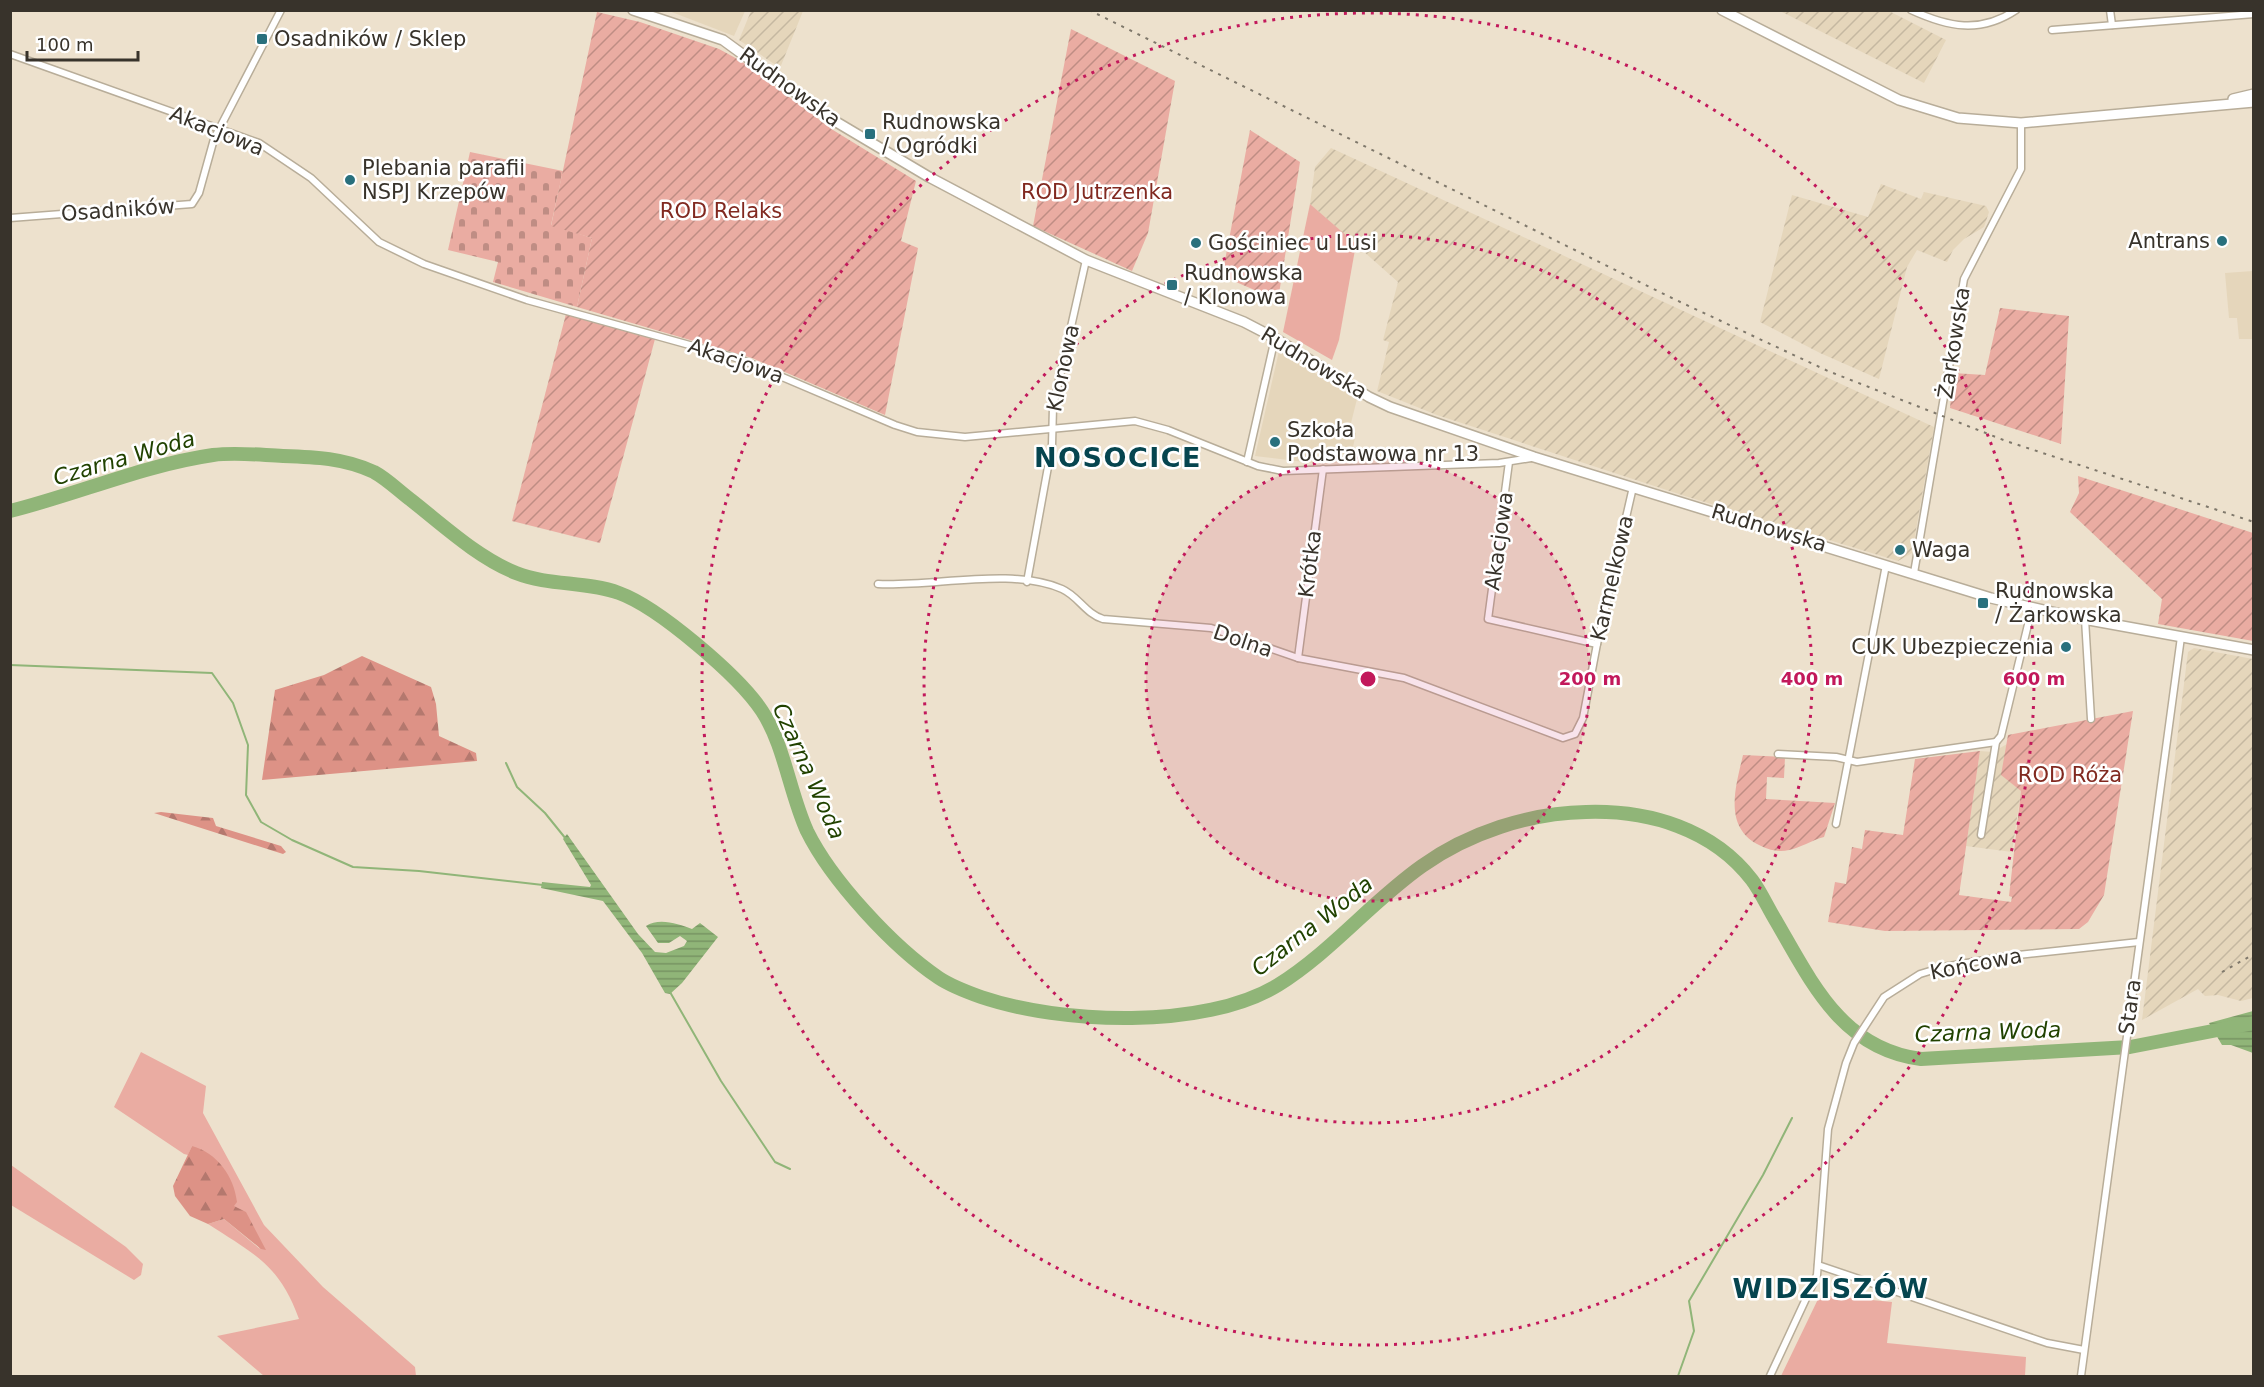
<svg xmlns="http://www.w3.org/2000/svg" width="2264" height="1387" font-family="'DejaVu Sans',sans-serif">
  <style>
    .built { fill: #e5d6bb }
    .industrial { fill: url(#industrial-furrows) }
    .grass { fill: #eaaca2 }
    .forest { fill: url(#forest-firs) }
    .cemetery { fill: url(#cemetery-stones) }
    .garden { fill: url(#garden-furrows) }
    .water { fill: url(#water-rules) }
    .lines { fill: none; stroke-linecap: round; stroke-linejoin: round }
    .stream { stroke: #90b578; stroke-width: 2 }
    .river { stroke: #90b578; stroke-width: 14 }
    .street-casing { stroke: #b8ad99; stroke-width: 9 }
    .secondary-casing { stroke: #b8ad99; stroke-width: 12 }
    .street { stroke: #fff; stroke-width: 6 }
    .secondary { stroke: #fff; stroke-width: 9 }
    .rail { stroke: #7f786b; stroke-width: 2; stroke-dasharray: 3 6; stroke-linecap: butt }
    .ring { fill: none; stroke: #c2185b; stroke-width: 3; stroke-dasharray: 3 6 }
    .poi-dot { fill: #29707d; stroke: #fff; stroke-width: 2 }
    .labels { text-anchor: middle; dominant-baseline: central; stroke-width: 5; stroke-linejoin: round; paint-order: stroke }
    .poi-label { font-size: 21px; fill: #38332b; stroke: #fff; text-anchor: start }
    .street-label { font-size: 21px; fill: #38332b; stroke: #fff }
    .park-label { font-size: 21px; fill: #812920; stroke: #fff }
    .water-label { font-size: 22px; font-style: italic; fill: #214200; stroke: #fff }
    .district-label { font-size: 27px; font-weight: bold; letter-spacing: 1.5px; fill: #06454f; stroke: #fff }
    .centre { fill: #c2185b; stroke: #fff; stroke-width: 3 }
    .ring-label { font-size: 18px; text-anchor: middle; font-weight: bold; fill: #c2185b; stroke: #fff; stroke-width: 5; stroke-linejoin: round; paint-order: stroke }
  </style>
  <defs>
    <pattern id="industrial-furrows" width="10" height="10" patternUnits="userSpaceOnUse" patternTransform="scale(1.5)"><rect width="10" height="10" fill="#e5d6bb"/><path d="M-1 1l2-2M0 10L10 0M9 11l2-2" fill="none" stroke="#c5b8a1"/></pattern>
    <pattern id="forest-firs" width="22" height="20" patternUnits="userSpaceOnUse" patternTransform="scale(1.5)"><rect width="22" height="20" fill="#dd9286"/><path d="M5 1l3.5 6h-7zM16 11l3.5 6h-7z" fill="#b4786e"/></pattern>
    <pattern id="cemetery-stones" width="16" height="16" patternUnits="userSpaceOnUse" patternTransform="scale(1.5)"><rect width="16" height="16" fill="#eaaca2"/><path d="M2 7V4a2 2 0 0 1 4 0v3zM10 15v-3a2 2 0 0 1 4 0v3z" fill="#bf8d84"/></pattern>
    <pattern id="garden-furrows" width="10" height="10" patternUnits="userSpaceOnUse" patternTransform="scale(1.5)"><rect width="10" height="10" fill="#eaaca2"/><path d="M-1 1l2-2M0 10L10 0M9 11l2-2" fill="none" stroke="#bf8d84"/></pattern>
    <pattern id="water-rules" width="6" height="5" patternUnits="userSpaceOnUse" patternTransform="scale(1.5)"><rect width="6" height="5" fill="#90b578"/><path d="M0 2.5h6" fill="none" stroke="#779463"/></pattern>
  </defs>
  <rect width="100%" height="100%" fill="#ede1cd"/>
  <g class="built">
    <path d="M669 11H745L734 36Z"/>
    <path d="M2253 271V339H2239L2237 318H2229L2225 273Z"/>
    <path d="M1279 351 1357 399 1349 431 1356 433 1350 461 1320 464 1255 456Z"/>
  </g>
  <g class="industrial">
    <path d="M751 11H803L780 68 739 40Z"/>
    <path d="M1780 11H1889L1946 40 1924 83Z"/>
    <path d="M1331 148 1934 427 1912 553 1898 561 1685 496 1437 415 1377 391 1389 342 1383 340 1398 282 1310 204 1315 167Z"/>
    <path d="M1881 184 1921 199 1924 192 1986 206 1989 212 1984 227 1964 239 1953 250 1947 262 1917 250 1907 267 1879 379 1820 353 1760 322 1792 195 1868 217Z"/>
    <path d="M2194 648 2253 659V998L2241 1001 2218 995 2205 996 2198 989 2142 1020 2188 652Z"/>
    <path d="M2007 744 2002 775 2021 791 2012 852 1966 846 1980 751 1993 752Z"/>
  </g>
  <g class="grass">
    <path d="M1310 204 1356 244 1339 340 1332 360 1283 332Z"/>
    <path d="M141 1052 206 1086 203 1113 264 1225 323 1287 415 1367 416 1376H264L217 1336 299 1319C279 1264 254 1254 208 1224L224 1219 260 1249 192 1146 188 1155 184 1154 114 1107Z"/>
    <path d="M11 1165 126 1247 143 1264 141 1275 134 1280 11 1205Z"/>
    <path d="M1820 1295 1892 1302 1887 1343 2026 1357 2025 1376H1781Z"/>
  </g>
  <g class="forest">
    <path d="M362 656 431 687 436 704 439 736 476 753 477 761 262 780 275 690 324 675Z"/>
    <path d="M161 812 213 818 216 826 281 846 286 852 283 854 154 813Z"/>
    <path d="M192 1146C217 1153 234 1176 237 1202L234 1206 246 1212 266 1250 261 1249 224 1219 208 1224 190 1216 175 1196 173 1186Z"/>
  </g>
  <path class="cemetery" d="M470 152 563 171 551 225 592 238 577 307 493 282 498 262 448 250Z"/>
  <g class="garden">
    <path d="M597 12 640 22 719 49 741 61 833 130 916 181 901 241 918 248 885 415 752 358 577 307 592 238 551 226Z"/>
    <path d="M1071 29 1175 81 1148 233 1132 271 1033 226Z"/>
    <path d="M1250 130 1300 162 1278 300 1222 276Z"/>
    <path d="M2000 308 2069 316 2061 444 1950 408 1953 373 1985 375Z"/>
    <path d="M566 314 655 339 600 543 512 521Z"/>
    <path d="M2078 476 2253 533V641L2158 624 2162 599 2070 512 2079 493Z"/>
    <path d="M2133 711 2104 895 2088 922 2079 929 1885 931 1828 922 1835 882 1846 884 1852 847 1862 849 1865 830 1903 835 1915 759 1980 751 1959 895 2011 902 2012 897 2009 896 2021 791 2001 775 2008 735Z"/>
    <path d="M1743 755 1785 757 1784 778 1767 777 1766 799 1835 803 1824 837C1812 840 1800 848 1789 850 1778 853 1766 849 1757 844 1723 825 1736 786 1743 755Z"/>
  </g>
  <g class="water">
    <path d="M567 834 638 934 655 952 666 953 684 946 687 941 680 936 669 943H658L646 926C659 917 679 924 692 929L700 923 718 937 682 983 670 994 665 993 642 953 603 901 541 888 542 882 590 887 591 885 563 839Z"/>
    <path d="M2253 1011V1053L2231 1045H2222L2209 1023Z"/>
  </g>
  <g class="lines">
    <g class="stream">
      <path d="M10 665 212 673 233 703 248 745 246 795 261 822 292 840 353 867 419 871 543 885"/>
      <path d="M506 763 517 787 545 813 566 839"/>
      <path d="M670 992 721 1081 775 1162 790 1169"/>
      <path d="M1678 1376 1694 1331 1689 1301 1763 1175 1792 1118"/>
    </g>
    <path class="river" d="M10 511C78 494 144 465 213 455 236 452 260 455 283 456 315 457 344 458 374 472 387 479 399 491 411 500 444 526 477 557 516 573 549 586 586 581 619 593 658 607 739 676 762 711 784 744 790 794 807 831 831 880 893 947 939 978 951 986 967 992 981 997 1061 1024 1204 1030 1278 985 1331 952 1371 902 1422 866 1468 833 1529 813 1586 812 1649 810 1713 829 1752 880 1761 892 1768 908 1776 921 1812 983 1842 1049 1921 1059L2130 1047 2254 1023"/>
    <defs>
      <g id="street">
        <path d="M1911 10C1948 27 1980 34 2016 10"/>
        <path d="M2110 10 2112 25"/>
        <path d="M2052 30 2254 14"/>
        <path d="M10 54 259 143 311 178 379 242 424 264 527 300 740 359 895 425 917 432 965 437 1135 421 1168 430 1258 466 1283 471 1499 463 1531 458"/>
        <path d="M10 218 192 204 199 193 214 139 281 10"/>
        <path d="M1247 462 1275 338"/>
        <path d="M1509 462 1488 619 1597 644"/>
        <path d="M1914 573 1964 279 2021 169V123"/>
        <path d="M1027 582 1052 445 1053 407 1086 260"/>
        <path d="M878 584C933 587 1012 567 1062 589 1078 596 1086 614 1103 619L1211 628 1298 658 1404 678 1563 738 1575 734 1583 718 1597 644 1633 487"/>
        <path d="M2085 619 2091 719"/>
        <path d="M1298 658 1323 469"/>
        <path d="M1778 754 1836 757 1857 762 1996 742"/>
        <path d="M1836 824 1886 565"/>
        <path d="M1981 835 1996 742 2001 736 2032 608"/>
        <path d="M1818 1265 2047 1343 2084 1350"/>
        <path d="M1770 1376 1817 1275 1828 1129 1846 1063 1854 1043 1884 997 1920 974 1943 967 2009 956 2139 942"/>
        <path d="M2081 1376 2181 637"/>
      </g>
      <g id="secondary">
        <path d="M633 10 723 40 833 120 929 177 1086 260 1244 322 1275 338 1369 397 1390 407 1534 457 1991 598 2078 618 2254 650"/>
        <path d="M1722 10 1899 100 1958 118 2021 123 2254 102"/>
        <path d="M2233 99 2254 94"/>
      </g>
    </defs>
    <use href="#street" class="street-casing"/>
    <use href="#secondary" class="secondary-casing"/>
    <use href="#street" class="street"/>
    <use href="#secondary" class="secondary"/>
    <g class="rail">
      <path d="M1089 10 1676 300 1828 371 2006 441 2254 522"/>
      <path d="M2222 972 2254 954"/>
    </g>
  </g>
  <circle cx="1368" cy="679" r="222" fill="#c2185b" fill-opacity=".12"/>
  <g class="ring">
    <circle cx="1368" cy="679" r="222"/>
    <circle cx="1368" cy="679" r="444"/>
    <circle cx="1368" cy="679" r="666"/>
  </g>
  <g class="poi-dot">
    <rect x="256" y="33" width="12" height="12" rx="3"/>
    <rect x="864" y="128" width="12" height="12" rx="3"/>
    <circle cx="350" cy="180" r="6"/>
    <circle cx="2222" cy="241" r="6"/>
    <circle cx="1196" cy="243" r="6"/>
    <rect x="1166" y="279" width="12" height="12" rx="3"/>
    <circle cx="1275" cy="442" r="6"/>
    <circle cx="1900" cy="550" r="6"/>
    <rect x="1977" y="597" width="12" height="12" rx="3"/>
    <circle cx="2066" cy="647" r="6"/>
  </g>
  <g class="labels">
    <g class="poi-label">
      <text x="274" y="39">Osadników / Sklep</text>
      <text x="882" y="122">Rudnowska<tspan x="882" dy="24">/ Ogródki</tspan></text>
      <text x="362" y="168">Plebania parafii<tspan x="362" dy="24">NSPJ Krzepów</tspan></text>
      <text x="2210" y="241" text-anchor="end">Antrans</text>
      <text x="1208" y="243">Gościniec u Lusi</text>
      <text x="1184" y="273">Rudnowska<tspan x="1184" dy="24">/ Klonowa</tspan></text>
      <text x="1287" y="430">Szkoła<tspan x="1287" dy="24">Podstawowa nr 13</tspan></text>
      <text x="1912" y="550">Waga</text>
      <text x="1995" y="591">Rudnowska<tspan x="1995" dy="24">/ Żarkowska</tspan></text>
      <text x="2054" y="647" text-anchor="end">CUK Ubezpieczenia</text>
    </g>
    <g class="street-label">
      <text transform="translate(790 87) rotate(36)">Rudnowska</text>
      <text transform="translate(217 131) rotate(22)">Akacjowa</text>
      <text transform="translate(118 210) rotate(-4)">Osadników</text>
      <text transform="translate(1954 343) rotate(-81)">Żarkowska</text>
      <text transform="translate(736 361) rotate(19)">Akacjowa</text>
      <text transform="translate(1314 363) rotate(31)">Rudnowska</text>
      <text transform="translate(1063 368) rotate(-78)">Klonowa</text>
      <text transform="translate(1769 528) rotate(17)">Rudnowska</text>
      <text transform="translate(1499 541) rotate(-82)">Akacjowa</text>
      <text transform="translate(1310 564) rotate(-83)">Krótka</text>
      <text transform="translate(1612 578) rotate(-77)">Karmelkowa</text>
      <text transform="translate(1243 641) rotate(19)">Dolna</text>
      <text transform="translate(1976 964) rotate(-11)">Końcowa</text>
      <text transform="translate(2130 1007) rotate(-82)">Stara</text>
    </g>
    <g class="park-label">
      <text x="1097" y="192">ROD Jutrzenka</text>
      <text x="721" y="211">ROD Relaks</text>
      <text x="2070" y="775">ROD Róża</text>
    </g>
    <g class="water-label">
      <text transform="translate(124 458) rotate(-16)">Czarna Woda</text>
      <text transform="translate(809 771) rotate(66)">Czarna Woda</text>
      <text transform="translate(1312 926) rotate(-38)">Czarna Woda</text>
      <text transform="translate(1988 1032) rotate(-2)">Czarna Woda</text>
    </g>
    <g class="district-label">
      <text x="1118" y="457">NOSOCICE</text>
      <text x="1831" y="1288">WIDZISZÓW</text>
    </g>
  </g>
  <circle cx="1368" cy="679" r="9" class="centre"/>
  <g class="ring-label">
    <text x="1590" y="685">200 m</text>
    <text x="1812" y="685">400 m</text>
    <text x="2034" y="685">600 m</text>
  </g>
  <rect width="2264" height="1387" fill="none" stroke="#38332b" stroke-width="24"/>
  <path d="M27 51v9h111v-9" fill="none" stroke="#38332b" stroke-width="3"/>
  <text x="36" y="51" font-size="18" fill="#38332b" stroke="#ffffff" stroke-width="4.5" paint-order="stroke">100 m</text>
</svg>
